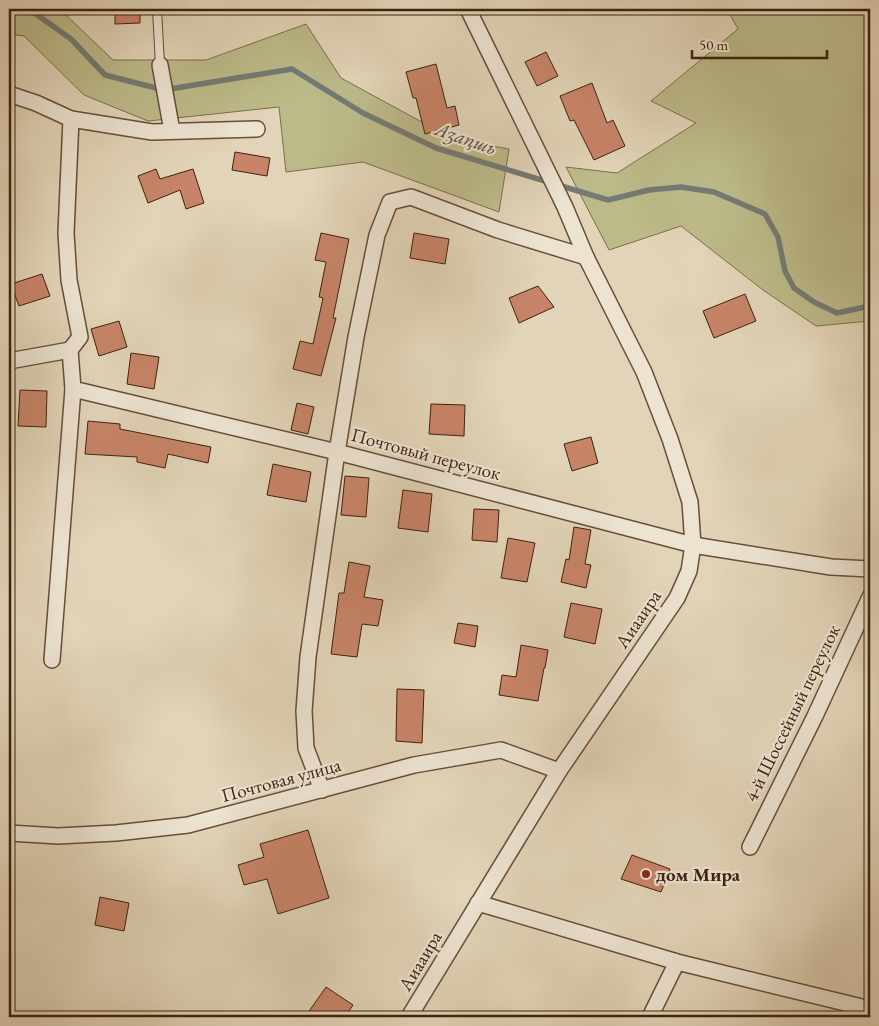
<svg xmlns="http://www.w3.org/2000/svg" width="879" height="1026" font-family="'EB Garamond',serif">
  <style>
    .green { fill: #bcba89; stroke: #7c6e4c }
    .lines { fill: none; stroke-linecap: round; stroke-linejoin: round }
    .stream { stroke: #747b74; stroke-width: 5.5 }
    .building { fill: #c88468; stroke: #3d220f }
    .lane-casing { stroke: #664e39; stroke-width: 10 }
    .street-casing { stroke: #664e39; stroke-width: 18 }
    .lane { stroke: #ece3d1; stroke-width: 8 }
    .street { stroke: #ece3d1; stroke-width: 15 }
    .poi-dot { fill: #8f2418; stroke: #ece3d1; stroke-width: 2 }
    .labels { text-anchor: middle; dominant-baseline: central; stroke-width: 4.5; stroke-linejoin: round; paint-order: stroke }
    .street-label { font-size: 19px; fill: #3d220f; stroke: #ece3d1 }
    .poi-label { font-size: 19px; font-weight: bold; fill: #3d220f; stroke: #ece3d1; text-anchor: start }
    .water-label { font-size: 20px; font-style: italic; fill: #544739; stroke: #ece3d1 }
  </style>
  <rect width="100%" height="100%" fill="#e2d4b8"/>
  <filter id="stains"><feTurbulence type="fractalNoise" baseFrequency=".004" numOctaves="4"/><feColorMatrix values="0 0 0 0 .2 0 0 0 0 .09 0 0 0 0 .02 0 0 0 .5 -.17"/></filter>
  <radialGradient id="worn" r=".72"><stop offset=".6" stop-color="#630" stop-opacity="0"/><stop offset="1" stop-color="#630" stop-opacity=".3"/></radialGradient>
  <g class="green">
    <path d="M9 9H66L67 16 113 60H206L306 24 341 78 453 139 509 149 499 212 363 162 286 172 279 107 148 121 84 95 24 36 9 34Z"/>
    <path d="M727 9H870V64L864 71 870 81V321L816 326 763 290 681 226 609 250 566 167 617 173 696 123 651 101 738 29Z"/>
  </g>
  <g class="lines">
    <path class="stream" d="M29 9 71 39 105 75 164 90 292 69 363 113 436 148 608 200 649 190 681 187 714 192 765 214 778 237 785 271 794 288 814 302 837 313 870 306"/>
  </g>
  <g class="building">
    <path d="M115 9H140V23L115 24Z"/>
    <path d="M546 52 558 76 537 86 525 62Z"/>
    <path d="M436 64 447 108 455 106 459 125 425 134 416 98H413L406 72Z"/>
    <path d="M592 83 607 123 613 120 625 146 594 160 574 120 570 121 560 96Z"/>
    <path d="M235 152 270 158 267 176 232 170Z"/>
    <path d="M156 169 160 179 193 169 204 203 186 209 180 190 148 203 138 176Z"/>
    <path d="M321 233 349 239 333 318H336L321 376 293 369 300 341 313 344 323 298 319 297 326 262 315 260Z"/>
    <path d="M414 233 449 239 445 264 410 258Z"/>
    <path d="M42 274 50 296 19 306 11 284Z"/>
    <path d="M538 286 554 307 519 323 509 298Z"/>
    <path d="M745 294 756 321 714 338 703 311Z"/>
    <path d="M119 321 127 347 99 356 91 329Z"/>
    <path d="M131 353 159 357 154 389 127 384Z"/>
    <path d="M20 390 47 391 46 427 18 426Z"/>
    <path d="M297 403 314 407 308 434 291 430Z"/>
    <path d="M431 404 465 405 464 436 429 434Z"/>
    <path d="M88 421 120 424V429L211 447 208 463 168 454 165 468 137 462V457L85 454Z"/>
    <path d="M591 437 598 463 572 471 564 444Z"/>
    <path d="M273 464 311 472 306 502 267 495Z"/>
    <path d="M345 476 369 478 366 517 341 515Z"/>
    <path d="M403 490 432 494 428 532 398 528Z"/>
    <path d="M474 509 499 510 497 542 472 540Z"/>
    <path d="M574 527 591 530 585 564 591 565 586 588 561 582 566 559 569 560Z"/>
    <path d="M508 538 535 543 527 582 501 578Z"/>
    <path d="M349 562 370 566 364 597 383 600 378 626 362 624 357 657 331 654 339 593H344Z"/>
    <path d="M571 603 602 609 595 644 564 637Z"/>
    <path d="M458 623 478 626 475 647 454 643Z"/>
    <path d="M521 645 548 650 545 668H544L538 701 499 695 502 675 516 677Z"/>
    <path d="M397 689 424 690 422 743 396 741Z"/>
    <path d="M308 830 329 898 278 914 267 879 244 885 238 865 264 857 260 844Z"/>
    <path d="M632 855 670 869 661 892 621 879Z"/>
    <path d="M100 897 129 903 124 931 95 925Z"/>
    <path d="M326 987 353 1005 345 1017H305Z"/>
  </g>
  <g class="lines">
    <defs>
      <path id="lane" d="M157 9 160 65"/>
      <g id="street">
        <path d="M160 65 172 131"/>
        <path d="M9 94 36 103 71 119 152 132 257 129"/>
        <path d="M70 350 80 337 69 280 66 233 71 119"/>
        <path d="M9 361 70 350 73 389 337 452 693 545 831 567 870 569"/>
        <path d="M52 660 73 389"/>
        <path d="M322 790 306 748 304 711 308 657 337 452 356 337 377 235 390 202 411 197 498 230 586 257"/>
        <path d="M9 833 58 836 116 833 188 825 414 765 501 750 559 771"/>
        <path d="M750 847 815 716 870 597"/>
        <path d="M478 903 677 962 870 1009"/>
        <path d="M409 1017 559 771 677 598 689 571 693 545 690 502 670 439 644 372 586 257 565 207 468 9"/>
        <path d="M650 1017 677 962"/>
      </g>
    </defs>
    <use href="#lane" class="lane-casing"/>
    <use href="#street" class="street-casing"/>
    <use href="#lane" class="lane"/>
    <use href="#street" class="street"/>
  </g>
  <circle class="poi-dot" cx="646" cy="874" r="5"/>
  <g class="labels">
    <g class="street-label">
      <text transform="translate(426 454) rotate(15)">Почтовый переулок</text>
      <text transform="translate(638 619) rotate(-56)">Аиааира</text>
      <text transform="translate(792 713) rotate(-64)">4-й Шоссейный переулок</text>
      <text transform="translate(281 780) rotate(-15)">Почтовая улица</text>
      <text transform="translate(420 961) rotate(-59)">Аиааира</text>
    </g>
    <g class="poi-label">
      <text x="656" y="874">дом Мира</text>
    </g>
    <g class="water-label">
      <text transform="translate(466 138) rotate(19)">Аӡаԥшь</text>
    </g>
  </g>
  <rect width="879" height="1026" fill="none" stroke="#e2d4b8" stroke-width="30"/>
  <rect x="10" y="10" width="859" height="1006" fill="none" stroke="#3d220f" stroke-width="2.5"/>
  <rect x="15" y="15" width="849" height="996" fill="none" stroke="#3d220f"/>
  <path d="M692 50v8h135v-8" fill="none" stroke="#3d220f" stroke-width="2.5"/>
  <text x="699" y="50" font-size="15" fill="#3d220f" stroke="#ece3d1" stroke-width="4" paint-order="stroke">50 m</text>
  <rect width="100%" height="100%" filter="url(#stains)"/>
  <rect width="100%" height="100%" fill="url(#worn)"/>
</svg>
